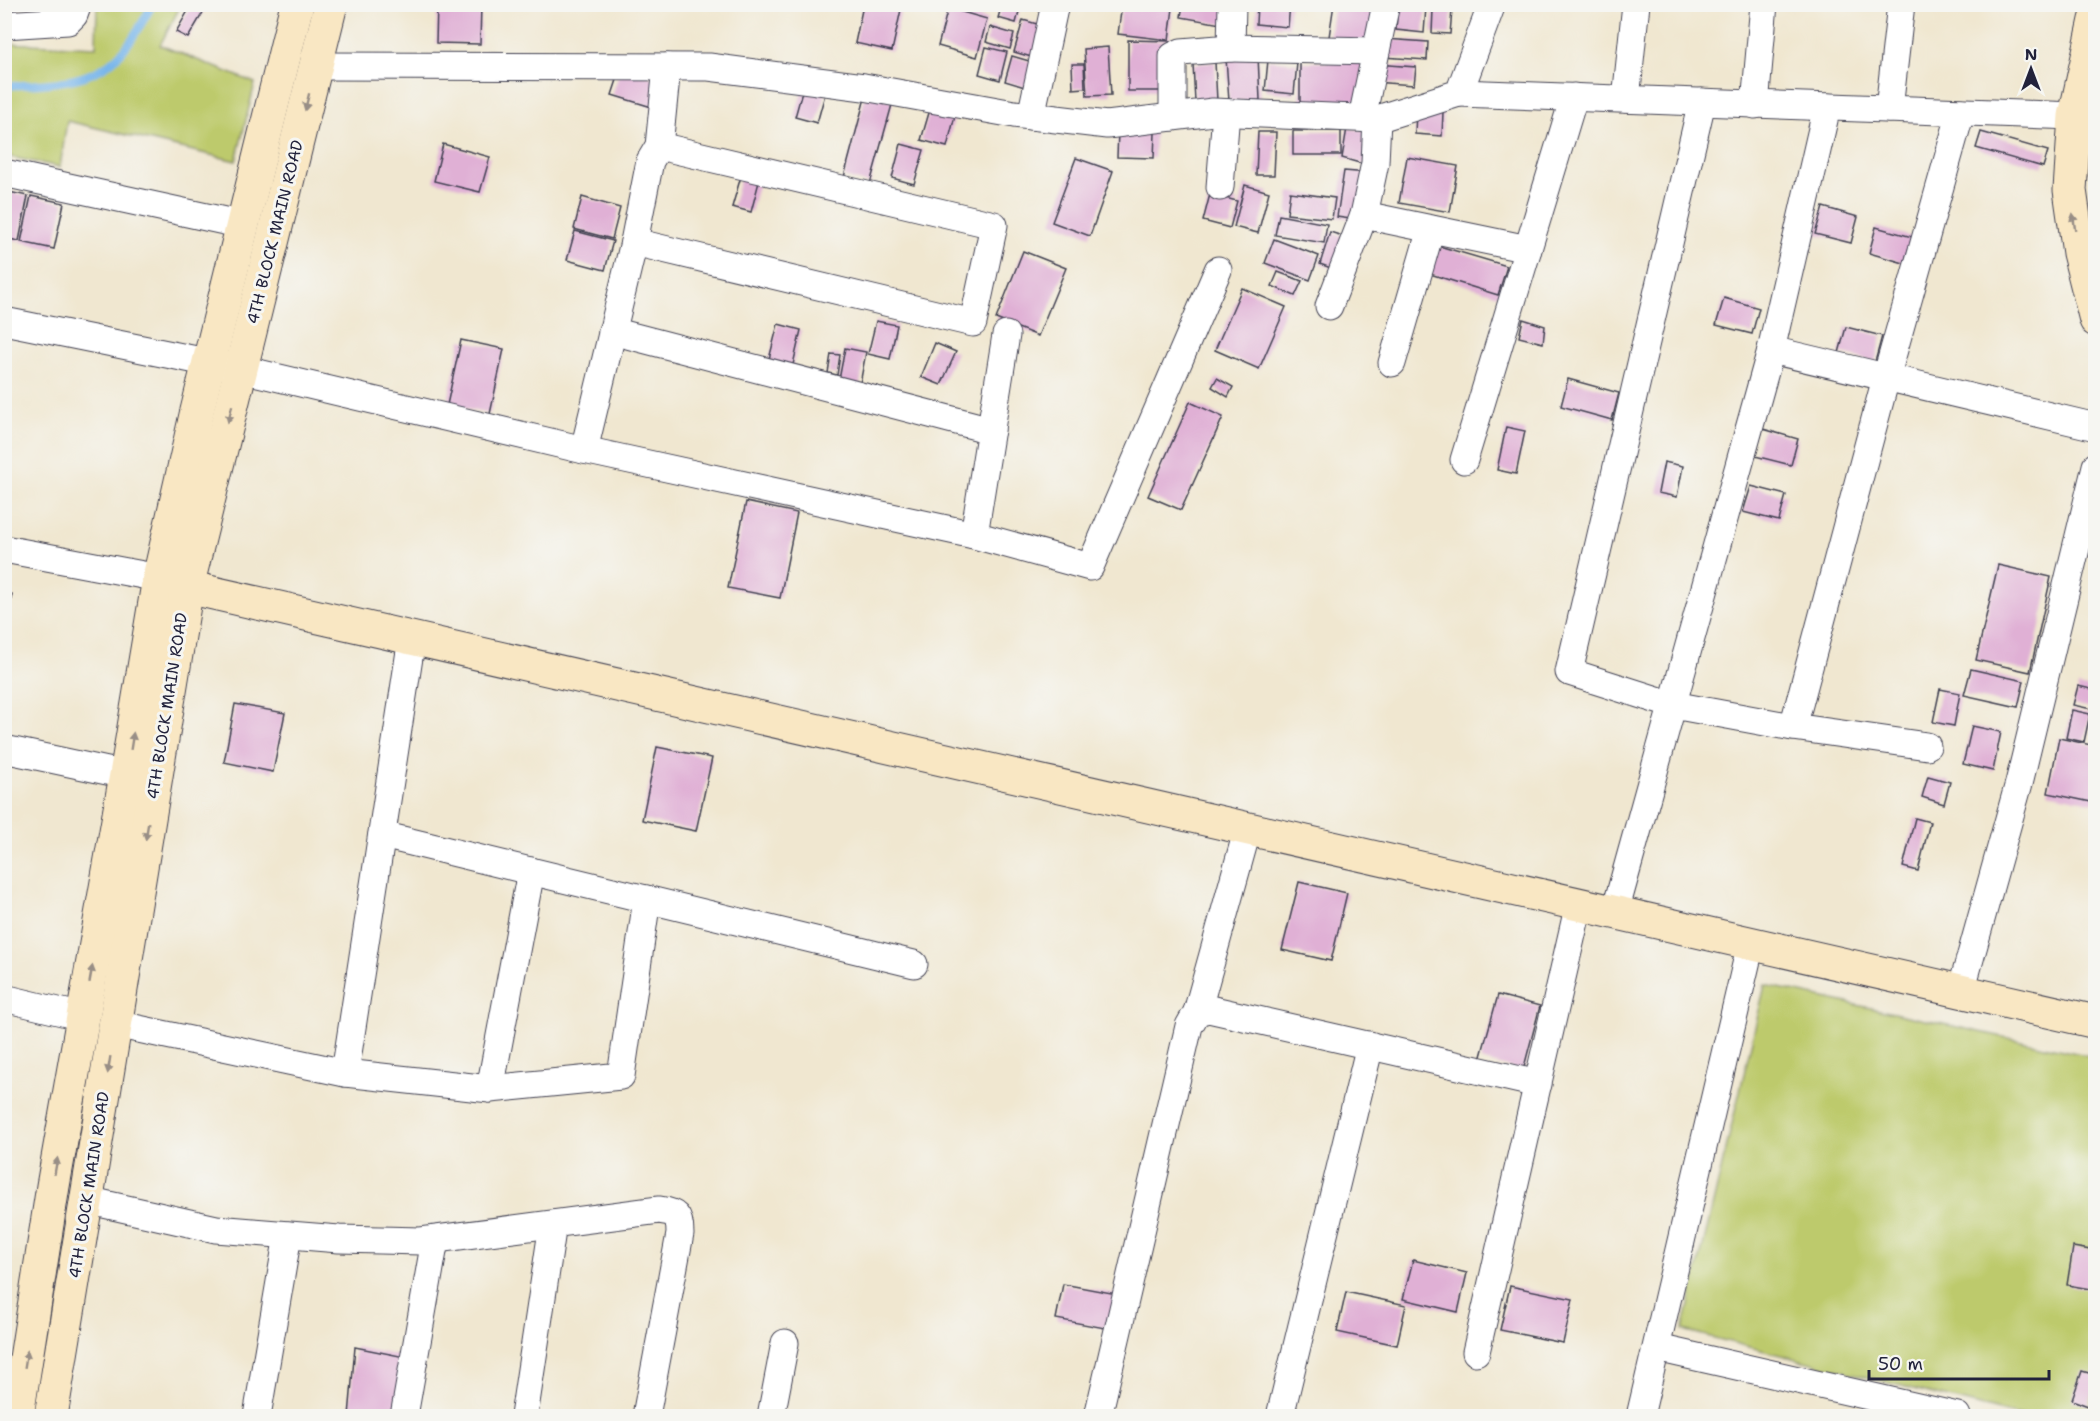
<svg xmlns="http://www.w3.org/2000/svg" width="2100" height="1421" font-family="'Shantell Sans',sans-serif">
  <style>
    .green { fill: #bdca6c; stroke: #707654; stroke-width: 1.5 }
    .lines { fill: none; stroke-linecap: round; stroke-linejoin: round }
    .stream { stroke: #78b6eb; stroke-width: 8 }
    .building { fill: #e0b0d5 }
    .street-casing { stroke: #414051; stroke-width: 29 }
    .secondary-casing { stroke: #414051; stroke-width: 35 }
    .street { stroke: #fff; stroke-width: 27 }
    .secondary { stroke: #f9e7c3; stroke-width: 33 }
    .oneway { fill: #988e86 }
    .labels { text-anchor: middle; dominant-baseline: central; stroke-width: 6; stroke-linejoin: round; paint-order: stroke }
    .street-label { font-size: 16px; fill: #22223b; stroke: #f6f6f2 }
  </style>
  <rect width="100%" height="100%" fill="#f6f6f2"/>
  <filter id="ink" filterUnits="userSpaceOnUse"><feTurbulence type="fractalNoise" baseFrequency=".0167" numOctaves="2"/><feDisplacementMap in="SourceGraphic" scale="12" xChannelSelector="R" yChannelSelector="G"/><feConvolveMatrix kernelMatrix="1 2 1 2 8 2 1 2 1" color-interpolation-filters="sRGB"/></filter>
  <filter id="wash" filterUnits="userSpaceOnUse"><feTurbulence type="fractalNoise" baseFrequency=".008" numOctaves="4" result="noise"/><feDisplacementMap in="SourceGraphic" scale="24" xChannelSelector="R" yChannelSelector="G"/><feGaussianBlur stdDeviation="1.35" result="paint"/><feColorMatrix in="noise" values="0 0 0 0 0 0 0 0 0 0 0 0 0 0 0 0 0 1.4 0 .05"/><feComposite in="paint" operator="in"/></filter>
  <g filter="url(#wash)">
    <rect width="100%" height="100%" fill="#f0e7d0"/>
    <g class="green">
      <path d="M97 5H181L160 45 255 83 236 161 67 121 60 167 5 156V43L96 47Z"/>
      <path d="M1765 985 2095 1057V1416H2019L1683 1330Z"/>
    </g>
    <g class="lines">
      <path class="stream" d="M4 86C47 84 97 85 125 48 136 35 144 19 153 4"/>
    </g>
    <g id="blocks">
      <g class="building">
        <path d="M192 4H208L188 38 176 32Z"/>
        <path d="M437 4H481L480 44 436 43Z"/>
        <path d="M1002 4H1021L1016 23 998 18Z"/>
        <path d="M1122 4H1145L1173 8 1169 40 1118 34Z"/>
        <path d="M1183 4H1230L1226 25 1181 17Z"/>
        <path d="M1257 4H1290L1288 27 1256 24Z"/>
        <path d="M1334 4H1360L1381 8 1374 45 1329 37Z"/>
        <path d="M863 5H902L892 51 855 43Z"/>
        <path d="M1398 5 1426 7 1424 33 1396 30Z"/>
        <path d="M948 8 987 19 977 57 938 46Z"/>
        <path d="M1433 9 1452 10 1450 34 1432 33Z"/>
        <path d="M1023 20 1044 26 1035 58 1014 52Z"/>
        <path d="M990 27 1014 34 1010 49 986 42Z"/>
        <path d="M1385 39 1428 42 1427 60 1383 57Z"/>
        <path d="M1128 40 1171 41 1170 91H1128Z"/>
        <path d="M986 47 1007 52 1000 80 979 74Z"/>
        <path d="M1108 47 1111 95 1087 96 1084 49Z"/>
        <path d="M1012 56 1036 63 1028 88 1005 81Z"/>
        <path d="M1258 56 1260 100 1229 101 1226 58Z"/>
        <path d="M1268 60 1297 63 1294 94 1265 91Z"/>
        <path d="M1215 62 1217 101 1195 102 1193 64Z"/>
        <path d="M1300 62H1362L1361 104H1300Z"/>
        <path d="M1072 64H1084L1085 88 1073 89Z"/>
        <path d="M1375 64 1416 67 1414 85 1373 82Z"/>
        <path d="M621 68 663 81 655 108 612 95Z"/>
        <path d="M805 81 827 87 817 123 795 117Z"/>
        <path d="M866 94 893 101 870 184 844 177Z"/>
        <path d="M931 106 956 112 947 147 921 140Z"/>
        <path d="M1416 110 1443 112 1442 136 1415 134Z"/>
        <path d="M1347 128 1372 132 1370 166 1342 158Z"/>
        <rect x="1293" y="131" width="48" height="24"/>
        <path d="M1118 132 1155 133 1154 158 1117 157Z"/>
        <path d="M1258 132H1276L1274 175H1256Z"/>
        <path d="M1981 132 2048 151 2043 167 1976 148Z"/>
        <path d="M443 144 490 157 480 192 434 181Z"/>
        <path d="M901 144 924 150 914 184 892 178Z"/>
        <path d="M1407 157 1458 166 1450 212 1399 203Z"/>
        <path d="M1076 158 1113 171 1090 236 1052 222Z"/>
        <path d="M1344 171 1368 173 1357 220 1337 217Z"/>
        <path d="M742 173 760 178 751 212 732 207Z"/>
        <path d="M1245 185 1269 192 1258 233 1234 227Z"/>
        <path d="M4 191 28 196 19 241 4 238Z"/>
        <path d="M1290 192 1335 198 1332 219 1287 214Z"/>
        <path d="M1210 194 1237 201 1230 228 1203 221Z"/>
        <path d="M31 196 64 203 54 249 21 242Z"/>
        <path d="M582 197 620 208 612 239 574 229Z"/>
        <path d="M1823 207 1858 217 1851 243 1815 234Z"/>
        <path d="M1279 215 1327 224 1324 243 1275 235Z"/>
        <path d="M1876 227 1912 237 1904 263 1869 253Z"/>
        <path d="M575 231 613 241 605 270 567 260Z"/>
        <path d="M1330 232 1349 238 1339 271 1320 264Z"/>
        <path d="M1274 239 1319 256 1310 280 1265 263Z"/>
        <path d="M1439 246 1507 266 1498 295 1430 274Z"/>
        <path d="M1023 251 1066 268 1038 336 996 319Z"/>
        <path d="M1278 272 1302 281 1295 296 1272 286Z"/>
        <path d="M1242 288 1286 307 1259 369 1215 350Z"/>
        <path d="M1724 298 1759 308 1752 334 1716 325Z"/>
        <path d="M1523 319 1545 326 1543 343 1519 337Z"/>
        <path d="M876 321 897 325 890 359 868 354Z"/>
        <path d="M778 324 801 330 792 369 768 363Z"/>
        <path d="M1846 327 1882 336 1875 362 1839 353Z"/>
        <path d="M461 340 504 349 490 414 447 405Z"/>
        <path d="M935 343 956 352 941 385 921 377Z"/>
        <path d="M845 348 866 352 859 389 838 385Z"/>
        <path d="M831 354 840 355 837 375 828 373Z"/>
        <path d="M1217 378 1233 387 1228 397 1212 387Z"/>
        <path d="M1568 379 1619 393 1612 420 1561 406Z"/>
        <path d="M1190 402 1223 417 1181 510 1148 496Z"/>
        <path d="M1506 427 1525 431 1516 474 1497 470Z"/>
        <path d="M1763 429 1798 439 1791 465 1755 456Z"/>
        <path d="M1664 462 1683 466 1677 497 1658 493Z"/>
        <path d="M1751 486 1786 495 1779 521 1743 512Z"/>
        <path d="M746 502 797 513 780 598 728 588Z"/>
        <path d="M1998 565 2051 577 2030 672 1976 660Z"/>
        <path d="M4 592 12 594 6 626H4Z"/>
        <path d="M1971 669 2024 681 2018 707 1964 695Z"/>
        <path d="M2078 686 2096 690V710L2073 705Z"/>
        <path d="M1940 689 1960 693 1954 726 1933 722Z"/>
        <path d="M235 704 285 713 273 772 224 762Z"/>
        <path d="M2072 710 2090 714 2084 742 2066 738Z"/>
        <path d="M1972 726 2001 732 1993 771 1963 764Z"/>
        <path d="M2059 738 2096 746V803L2048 793Z"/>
        <path d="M657 747 712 758 696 831 642 820Z"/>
        <path d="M1928 776 1950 782 1944 804 1922 797Z"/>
        <path d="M1915 818 1930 822 1918 871 1903 867Z"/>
        <path d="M1299 882 1347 893 1331 961 1282 950Z"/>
        <path d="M1498 995 1540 1006 1523 1071 1480 1060Z"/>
        <path d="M2073 1247 2096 1251V1290L2067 1285Z"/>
        <path d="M1413 1260 1467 1273 1458 1312 1403 1299Z"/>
        <path d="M1063 1284 1117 1294 1110 1329 1056 1319Z"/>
        <path d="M1510 1286 1573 1299 1563 1343 1500 1330Z"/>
        <path d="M1346 1292 1406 1305 1397 1345 1337 1332Z"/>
        <path d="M355 1347 405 1357 395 1416H349Z"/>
        <path d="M2082 1371 2096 1375V1385L2088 1406 2072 1400Z"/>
      </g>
    </g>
  </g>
  <g filter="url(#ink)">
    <use href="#blocks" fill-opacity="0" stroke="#414051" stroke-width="1.5"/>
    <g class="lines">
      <defs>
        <g id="street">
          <path d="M4 25 68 21 74 15 78 4"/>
          <path d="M1231 48 1376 51"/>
          <path d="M316 66 709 67 864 87 1014 114 1107 125 1213 112 1377 119 1459 93 1492 4"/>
          <path d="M1459 93 2075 116"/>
          <path d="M1626 99 1636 4"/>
          <path d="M1702 102 1569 672 1673 705 1793 727 1927 746"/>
          <path d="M1755 105 1764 4"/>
          <path d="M1889 109 1901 4"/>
          <path d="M1031 116 1055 4"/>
          <path d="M1173 117V56L1181 52 1231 48 1232 4"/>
          <path d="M1362 118 1386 4"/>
          <path d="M4 173 243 225"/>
          <path d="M1220 187 1226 113"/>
          <path d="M1364 215 1528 249"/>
          <path d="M634 242 973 323 994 225 659 146"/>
          <path d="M1329 306 1364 215 1375 163 1377 119"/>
          <path d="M4 321 241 369 584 450 974 535 1090 567 1218 270"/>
          <path d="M612 331 991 430"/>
          <path d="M1771 350 2096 427"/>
          <path d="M1392 363 1431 229"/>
          <path d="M584 450 634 242 650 161 659 146 667 67"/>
          <path d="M1464 460 1574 97"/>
          <path d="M974 535 1006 335"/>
          <path d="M4 549 159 578 177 584"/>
          <path d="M1793 727 1886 378 1961 112"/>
          <path d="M4 749 126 775"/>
          <path d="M382 835 914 964"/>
          <path d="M1615 912 1771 350 1827 107"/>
          <path d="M1961 991 2019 783 2096 466"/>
          <path d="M4 998 83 1017"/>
          <path d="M1197 1012 1248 828"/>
          <path d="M115 1024 345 1073 490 1089 621 1076 647 899"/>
          <path d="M345 1073 412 638"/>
          <path d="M490 1089 531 871"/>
          <path d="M86 1200 216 1229 339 1239 421 1241 659 1210C676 1212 680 1216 680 1234L646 1416"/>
          <path d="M1657 1348 1957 1416"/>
          <path d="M1476 1352 1579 904"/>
          <path d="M257 1416 288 1235"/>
          <path d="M404 1416 435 1240"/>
          <path d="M524 1416 553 1224"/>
          <path d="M771 1416 785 1343"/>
          <path d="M1098 1416 1189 1026 1197 1012 1209 1009 1538 1084"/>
          <path d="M1280 1416 1370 1045"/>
          <path d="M1640 1416 1751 943"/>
        </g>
        <g id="secondary">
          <path d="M2096 20 2075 116 2070 190 2079 253 2096 320"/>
          <path d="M187 587 2096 1022"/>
          <path d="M17 1416 53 1186 126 775 159 578 196 415 297 4"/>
          <path d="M51 1416 187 587 331 4"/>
        </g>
      </defs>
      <use href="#street" class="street-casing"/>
      <use href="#secondary" class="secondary-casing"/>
      <use href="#street" class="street"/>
      <use href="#secondary" class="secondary"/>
    </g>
    <defs><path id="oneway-solid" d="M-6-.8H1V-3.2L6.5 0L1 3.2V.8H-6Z" transform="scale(1.5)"/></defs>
    <g class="oneway">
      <use href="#oneway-solid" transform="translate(307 102) rotate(104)"/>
      <use href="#oneway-solid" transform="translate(2074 222) rotate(-98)"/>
      <use href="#oneway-solid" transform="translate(230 414) rotate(104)"/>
      <use href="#oneway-solid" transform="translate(132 741) rotate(-81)"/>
      <use href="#oneway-solid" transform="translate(147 831) rotate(99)"/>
      <use href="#oneway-solid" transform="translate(91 974) rotate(-80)"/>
      <use href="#oneway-solid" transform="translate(109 1065) rotate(99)"/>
      <use href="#oneway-solid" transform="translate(56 1166) rotate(-80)"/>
      <use href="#oneway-solid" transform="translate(26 1359) rotate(-81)"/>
    </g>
  </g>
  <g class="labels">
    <g class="street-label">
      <text transform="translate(275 232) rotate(-76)">4TH BLOCK MAIN ROAD</text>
      <text transform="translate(167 706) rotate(-81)">4TH BLOCK MAIN ROAD</text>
      <text transform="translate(89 1185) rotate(-81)">4TH BLOCK MAIN ROAD</text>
    </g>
  </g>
  <rect width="2100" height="1421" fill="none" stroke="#f6f6f2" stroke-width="24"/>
  <g transform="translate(2031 69)" stroke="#f6f6f2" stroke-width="4.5" paint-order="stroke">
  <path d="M0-4.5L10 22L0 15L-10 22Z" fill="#22223b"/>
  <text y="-9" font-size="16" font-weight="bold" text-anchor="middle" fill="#22223b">N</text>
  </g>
  <path d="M1869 1370v9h180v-9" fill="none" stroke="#22223b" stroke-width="3"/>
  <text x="1878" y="1370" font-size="18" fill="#22223b" stroke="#f6f6f2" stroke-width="4.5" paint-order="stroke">50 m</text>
</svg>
